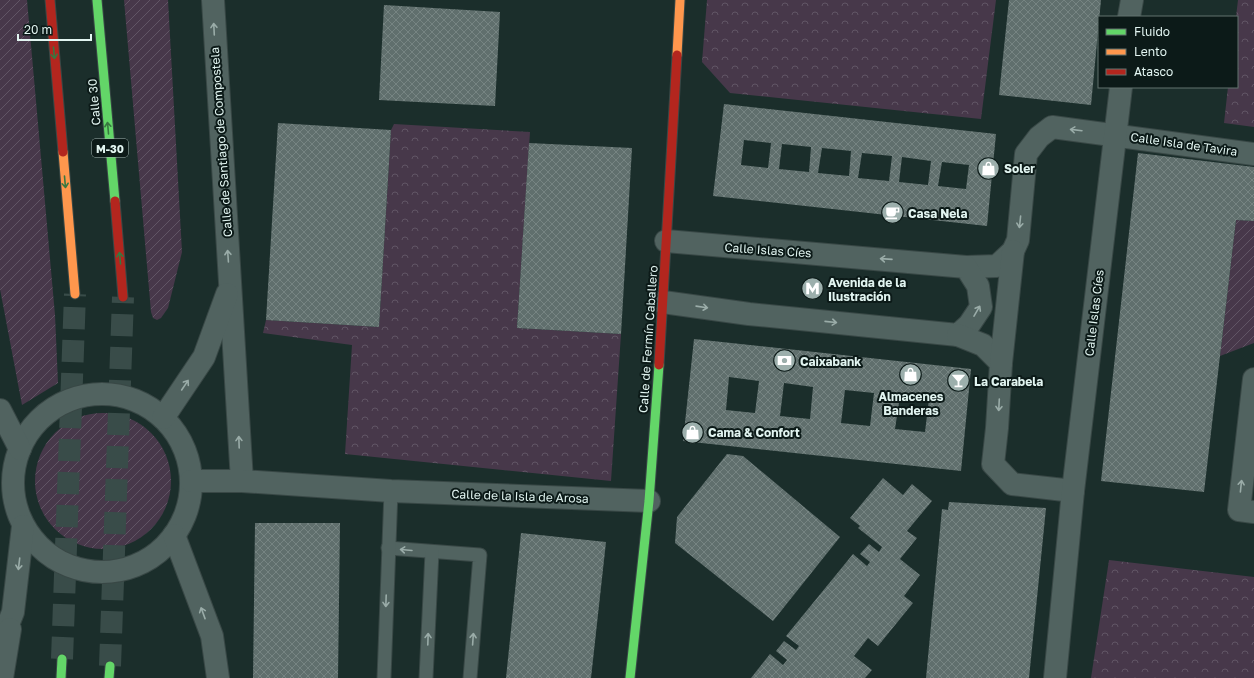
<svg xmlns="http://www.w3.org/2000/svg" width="1254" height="678" font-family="'Golos Text',sans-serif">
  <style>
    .forest { fill: url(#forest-crowns) }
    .garden { fill: url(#garden-furrows) }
    .building { fill: url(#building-cross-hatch); fill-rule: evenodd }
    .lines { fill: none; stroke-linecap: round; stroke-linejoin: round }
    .highway-tunnel { stroke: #394c49; stroke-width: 22; stroke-dasharray: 22 11; stroke-linecap: butt }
    .lane-casing { stroke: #394846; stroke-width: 15 }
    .street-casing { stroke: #394846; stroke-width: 24 }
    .fast-casing { stroke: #394846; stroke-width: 11 }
    .slow-casing { stroke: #394846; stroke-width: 11 }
    .jam-casing { stroke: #394846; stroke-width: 11 }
    .lane { stroke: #516360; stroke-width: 13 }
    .street { stroke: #516360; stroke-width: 22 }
    .fast { stroke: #63d668; stroke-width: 9 }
    .slow { stroke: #ff974d; stroke-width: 9 }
    .jam { stroke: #b3261e; stroke-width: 9 }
    .oneway { stroke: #9aaca8 }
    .oneway2 { stroke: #387840 }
    .labels { text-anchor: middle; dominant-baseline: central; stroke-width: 4; stroke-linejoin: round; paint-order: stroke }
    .shield { fill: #0c1a18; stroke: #a2b3b0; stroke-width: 1 }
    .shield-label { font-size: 11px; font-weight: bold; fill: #e2f5f1 }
    .street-label { font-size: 12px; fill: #e2f5f1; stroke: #0c1a18 }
    .poi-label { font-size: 12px; font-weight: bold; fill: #e2f5f1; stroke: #0c1a18; text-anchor: start }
  </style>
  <defs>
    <pattern id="forest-crowns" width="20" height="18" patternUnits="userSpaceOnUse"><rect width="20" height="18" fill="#47384a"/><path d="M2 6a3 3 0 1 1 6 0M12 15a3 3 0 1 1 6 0" fill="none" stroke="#615565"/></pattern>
    <pattern id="garden-furrows" width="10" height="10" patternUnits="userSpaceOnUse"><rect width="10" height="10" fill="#47384a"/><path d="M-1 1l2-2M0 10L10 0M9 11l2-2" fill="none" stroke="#615565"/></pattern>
    <pattern id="building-cross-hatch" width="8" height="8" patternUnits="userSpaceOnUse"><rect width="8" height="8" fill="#606f6d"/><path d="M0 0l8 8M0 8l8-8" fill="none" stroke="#768482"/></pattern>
  </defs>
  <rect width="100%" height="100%" fill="#1b2e2b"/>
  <g class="forest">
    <path d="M707 0H996L981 119 730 93 702 62Z"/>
    <path d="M1238 0H1254V127L1224 123 1228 87H1237L1236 17Z"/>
    <path d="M394 124 530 132 517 328 621 334 611 481 345 454 352 345 263 333 266 320 379 327 391 130Z"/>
    <path d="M1109 560 1254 577V678H1091Z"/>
  </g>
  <g class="garden">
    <path d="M0 0H27L55 315 58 383 22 405 0 289Z"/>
    <path d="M124 0H168L182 252 168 308 161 318 157 320 153 318 151 312Z"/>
    <path d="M1236 220 1254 221V343L1220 356Z"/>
    <circle cx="103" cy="481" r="68"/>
  </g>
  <g class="building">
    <path d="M1009 0H1101L1091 105 999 95Z"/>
    <path d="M384 5 500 12 495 106 379 100Z"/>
    <path d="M724 104 996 134 987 226 713 196ZM744 140 771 143 768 168 741 165ZM782 144 811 147 809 172 779 169ZM822 148 851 151 849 176 818 173ZM862 153 892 156 889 181 858 178ZM902 157 931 161 928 185 899 182ZM942 162 969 165 966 189 938 186Z"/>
    <path d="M278 123 391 130 379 327 266 320Z"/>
    <path d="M529 143 632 148 621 334 517 328Z"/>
    <path d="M1138 153 1254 167V221L1236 220 1204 492 1101 481Z"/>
    <path d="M694 339 971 369 961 471 683 441ZM729 377 759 381 755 413 726 410ZM784 383 813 387 810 419 780 416ZM845 390 874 393 870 426 841 423ZM900 396 929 399 925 432 895 429Z"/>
    <path d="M727 454 743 456 840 537 773 621 675 543 677 517Z"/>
    <path d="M883 478 903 495 912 484 932 501 907 531 917 538 900 559 920 575 904 596 913 603 878 646 868 638 854 656 872 670 865 678H751L770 654 783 665 787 660 776 651 784 641 796 650 799 646 786 636 853 554 867 566 870 562 860 554 869 544 879 552 882 547 858 528 860 526 850 518Z"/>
    <path d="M949 502 1046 508 1029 678H926L942 509 948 510Z"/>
    <path d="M255 523H340L338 678H253Z"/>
    <path d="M521 533 606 542 591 678H506Z"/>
  </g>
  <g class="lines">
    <g class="highway-tunnel">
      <path d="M62 659 75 294"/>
      <path d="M110 666 123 297"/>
    </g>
    <defs>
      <g id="lane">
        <path d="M388 548 480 555 470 678"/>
        <path d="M384 678 391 491"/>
        <path d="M426 678 432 552"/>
      </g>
      <g id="street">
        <path d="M213 0 242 481"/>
        <path d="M1129 17 1132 0"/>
        <path d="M966 267 997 266 1013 251 1018 240 1026 154 1039 137 1052 127 1254 154"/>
        <path d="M663 302 749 314 958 335 969 325 981 307 978 286 966 267 666 241"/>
        <path d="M958 335 983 345 1001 363 997 428 993 464 1012 484 1073 491"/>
        <path d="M1001 363 1013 251"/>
        <path d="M1254 379 1239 510 1254 512"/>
        <circle cx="102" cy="483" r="89"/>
        <path d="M0 410 20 449"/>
        <path d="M163 418 204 357 227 294"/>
        <path d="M191 481H242L391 491 649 501"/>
        <path d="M174 535 212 636 218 678"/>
        <path d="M0 645 13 612 23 526"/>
        <path d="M2 678 10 629"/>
        <path d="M1055 678 1073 491 1121 87"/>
      </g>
      <g id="fast">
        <path d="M97 0 115 201"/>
        <path d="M61 678 62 659"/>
        <path d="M109 678 110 666"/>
        <path d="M630 678 649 501 659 365"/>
      </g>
      <g id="slow">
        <path d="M677 55 680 0"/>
        <path d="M63 152 75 294"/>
      </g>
      <g id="jam">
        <path d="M50 0 63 152"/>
        <path d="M115 201 123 297"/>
        <path d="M659 365 677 55"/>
      </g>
    </defs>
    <use href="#lane" class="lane-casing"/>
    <use href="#street" class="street-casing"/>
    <use href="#fast" class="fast-casing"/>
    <use href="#slow" class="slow-casing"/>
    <use href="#jam" class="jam-casing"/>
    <use href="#lane" class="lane"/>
    <use href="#street" class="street"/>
    <use href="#fast" class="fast"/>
    <use href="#slow" class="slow"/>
    <use href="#jam" class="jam"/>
  </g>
  <defs><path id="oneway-shaft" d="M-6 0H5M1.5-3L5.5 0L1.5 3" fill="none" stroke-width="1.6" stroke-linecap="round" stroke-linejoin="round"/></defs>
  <g class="oneway">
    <use href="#oneway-shaft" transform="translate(214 29) rotate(-93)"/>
    <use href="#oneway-shaft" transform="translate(1076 130) rotate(-173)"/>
    <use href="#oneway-shaft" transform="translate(1020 222) rotate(96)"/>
    <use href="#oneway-shaft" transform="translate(228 256) rotate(-94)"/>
    <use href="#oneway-shaft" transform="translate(886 259) rotate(-176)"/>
    <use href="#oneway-shaft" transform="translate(702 307) rotate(8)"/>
    <use href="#oneway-shaft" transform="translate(977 311) rotate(-60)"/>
    <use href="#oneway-shaft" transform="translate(831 322) rotate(6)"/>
    <use href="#oneway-shaft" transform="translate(185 385) rotate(-56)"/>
    <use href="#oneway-shaft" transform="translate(999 405) rotate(93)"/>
    <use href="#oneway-shaft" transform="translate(239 442) rotate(-92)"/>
    <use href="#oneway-shaft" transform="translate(1241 486) rotate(-84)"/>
    <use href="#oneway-shaft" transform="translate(406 550) rotate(-175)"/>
    <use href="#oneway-shaft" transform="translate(19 564) rotate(97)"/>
    <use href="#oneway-shaft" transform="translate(386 601) rotate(92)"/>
    <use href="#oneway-shaft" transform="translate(203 613) rotate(-110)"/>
    <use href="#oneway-shaft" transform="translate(428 639) rotate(-88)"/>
    <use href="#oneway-shaft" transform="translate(473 639) rotate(-86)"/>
  </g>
  <g class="oneway2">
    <use href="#oneway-shaft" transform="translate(54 53) rotate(85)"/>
    <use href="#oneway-shaft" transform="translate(108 128) rotate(-95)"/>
    <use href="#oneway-shaft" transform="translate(65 182) rotate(85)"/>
    <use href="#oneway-shaft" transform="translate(120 258) rotate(-95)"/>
  </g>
  <defs>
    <symbol id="shop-disc" viewBox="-11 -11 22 22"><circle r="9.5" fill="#9cafac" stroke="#0c1a18"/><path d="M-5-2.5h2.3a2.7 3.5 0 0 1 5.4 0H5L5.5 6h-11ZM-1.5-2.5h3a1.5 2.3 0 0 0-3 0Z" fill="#fff"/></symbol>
    <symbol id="cafe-disc" viewBox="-11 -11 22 22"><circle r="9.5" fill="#9cafac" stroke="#0c1a18"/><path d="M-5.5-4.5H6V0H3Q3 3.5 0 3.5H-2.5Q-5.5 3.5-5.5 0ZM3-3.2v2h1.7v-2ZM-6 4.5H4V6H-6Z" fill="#fff"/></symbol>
    <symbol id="metro-disc" viewBox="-11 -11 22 22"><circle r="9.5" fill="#9cafac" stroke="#0c1a18"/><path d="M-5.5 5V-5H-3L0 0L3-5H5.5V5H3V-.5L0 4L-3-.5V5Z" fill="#fff"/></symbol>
    <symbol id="bank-disc" viewBox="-11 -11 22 22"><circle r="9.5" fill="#9cafac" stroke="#0c1a18"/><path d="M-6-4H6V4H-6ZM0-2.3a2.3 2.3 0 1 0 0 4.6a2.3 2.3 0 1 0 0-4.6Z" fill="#fff"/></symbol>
    <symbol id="bar-disc" viewBox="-11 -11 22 22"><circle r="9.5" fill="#9cafac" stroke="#0c1a18"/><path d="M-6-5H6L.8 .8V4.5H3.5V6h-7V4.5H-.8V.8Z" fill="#fff"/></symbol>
  </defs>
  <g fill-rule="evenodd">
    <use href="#shop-disc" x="976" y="156" width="25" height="25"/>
    <use href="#cafe-disc" x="880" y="200" width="25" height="25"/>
    <use href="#metro-disc" x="800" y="276" width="25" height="25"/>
    <use href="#bank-disc" x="772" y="348" width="25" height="25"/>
    <use href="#shop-disc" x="898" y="362" width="25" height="25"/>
    <use href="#bar-disc" x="946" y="368" width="25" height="25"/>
    <use href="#shop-disc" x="680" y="420" width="25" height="25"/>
  </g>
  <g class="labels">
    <rect class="shield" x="92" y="139" width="36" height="18" rx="3"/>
    <g class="shield-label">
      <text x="110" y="148">M-30</text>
    </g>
    <g class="street-label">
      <text transform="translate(94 102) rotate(-95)">Calle 30</text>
      <text transform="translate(221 142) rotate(-94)">Calle de Santiago de Compostela</text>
      <text transform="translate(1184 144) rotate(8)">Calle Isla de Tavira</text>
      <text transform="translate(768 250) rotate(4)">Calle Islas Cíes</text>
      <text transform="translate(1094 313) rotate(-83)">Calle Islas Cíes</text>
      <text transform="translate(648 339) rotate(-86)">Calle de Fermín Caballero</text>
      <text transform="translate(520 496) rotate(2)">Calle de la Isla de Arosa</text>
    </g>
    <g class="poi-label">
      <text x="1004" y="168">Soler</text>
      <text x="908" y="213">Casa Nela</text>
      <text x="828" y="282">Avenida de la<tspan x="828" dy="14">Ilustración</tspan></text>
      <text x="800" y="361">Caixabank</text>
      <text x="974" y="381">La Carabela</text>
      <text x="911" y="396" text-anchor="middle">Almacenes<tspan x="911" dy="14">Banderas</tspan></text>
      <text x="708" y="432">Cama &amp; Confort</text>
    </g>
  </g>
  <rect x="1098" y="16" width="140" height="72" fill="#0c1a18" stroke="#62726f"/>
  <rect x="1106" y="29" width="20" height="6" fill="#63d668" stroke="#62726f"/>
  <text x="1134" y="36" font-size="12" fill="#e2f5f1">Fluido</text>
  <rect x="1106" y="49" width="20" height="6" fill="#ff974d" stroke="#62726f"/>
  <text x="1134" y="56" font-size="12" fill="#e2f5f1">Lento</text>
  <rect x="1106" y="69" width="20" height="6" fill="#b3261e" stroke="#62726f"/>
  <text x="1134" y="76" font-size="12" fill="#e2f5f1">Atasco</text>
  <path d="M18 34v6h73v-6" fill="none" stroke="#e2f5f1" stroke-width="2"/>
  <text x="24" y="34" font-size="12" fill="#e2f5f1" stroke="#0c1a18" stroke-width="3" paint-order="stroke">20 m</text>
</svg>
